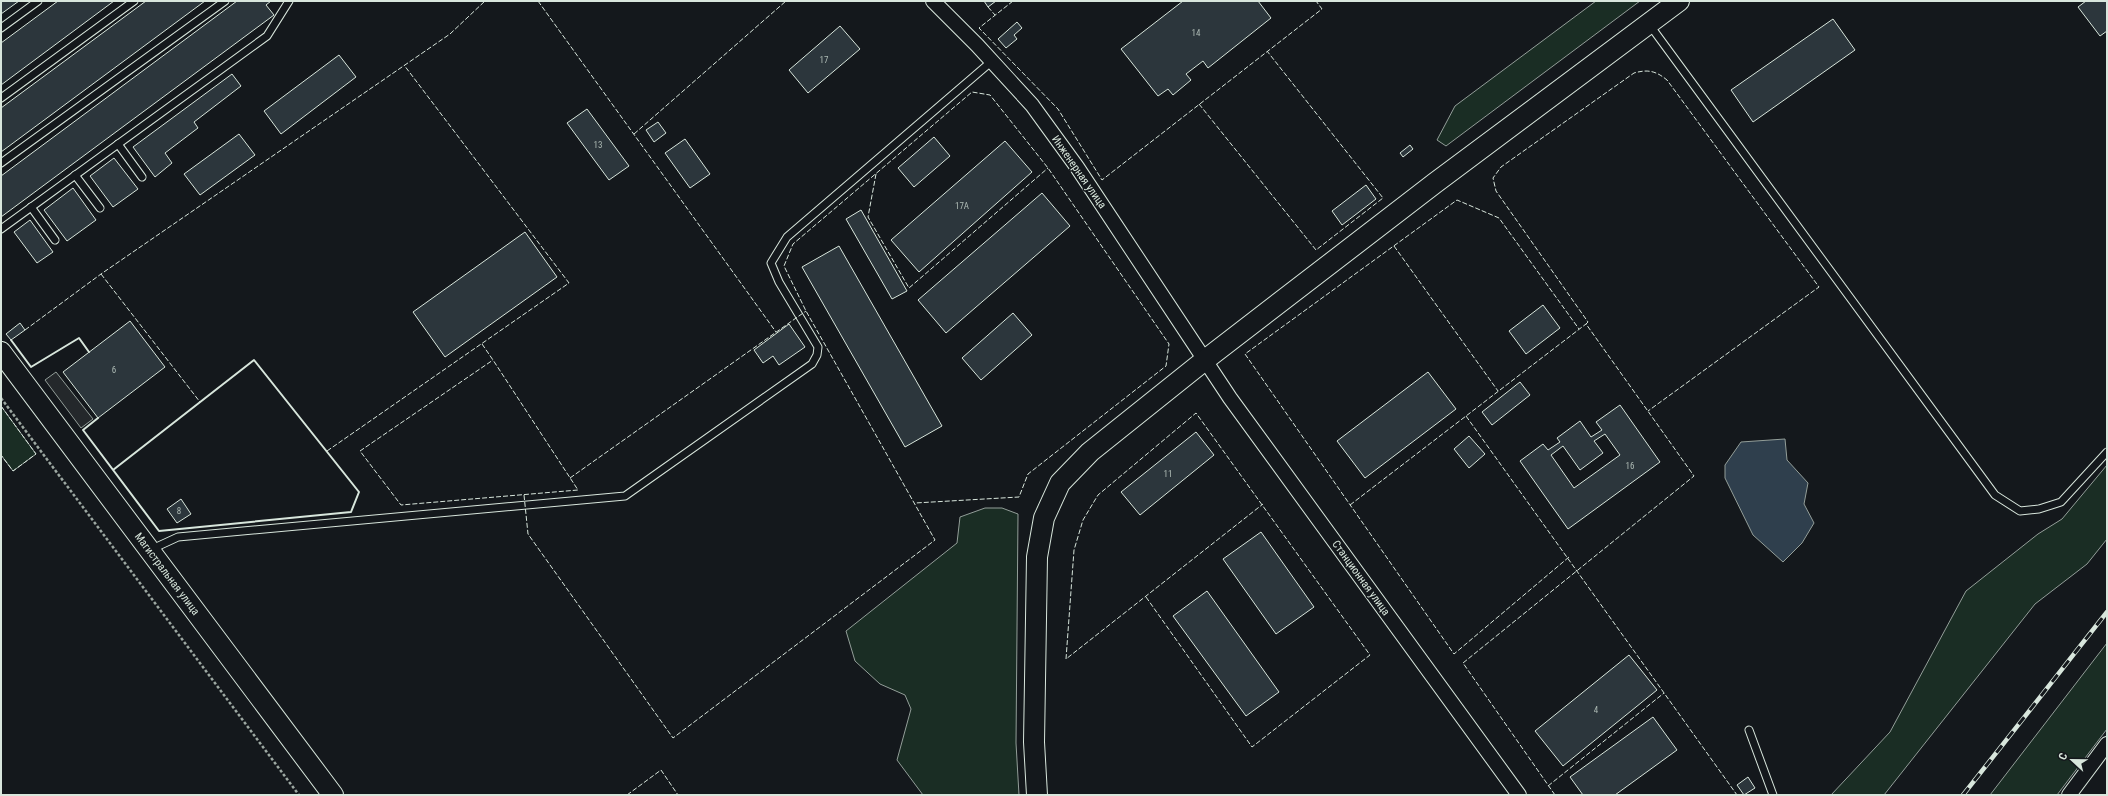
<svg xmlns="http://www.w3.org/2000/svg" width="2108" height="796" font-family="'Roboto Condensed',sans-serif">
  <style>
    .green { fill: #1a2d24; stroke: #939e99 }
    .parking { fill: #24282b; stroke: #939e99 }
    .water { fill: #2f3f4d; stroke: #939e99 }
    .building { fill: #2c363c; stroke: #d8e6dc; fill-rule: evenodd }
    .lines { fill: none; stroke-linecap: round; stroke-linejoin: round }
    .lane-casing { stroke: #d8e6dc; stroke-width: 9 }
    .street-casing { stroke: #d8e6dc; stroke-width: 16 }
    .secondary-casing { stroke: #d8e6dc; stroke-width: 22 }
    .path { stroke: #9da8a2; stroke-width: 2.5; stroke-dasharray: 3 2; stroke-linecap: butt }
    .lane { stroke: #14181c; stroke-width: 7 }
    .street { stroke: #14181c; stroke-width: 14 }
    .secondary { stroke: #14181c; stroke-width: 20 }
    .rail-casing { stroke: #d8e6dc; stroke-width: 4.5 }
    .rail { stroke: #14181c; stroke-width: 3; stroke-dasharray: 9; stroke-linecap: butt }
    .fence { stroke: #d8e6dc; stroke-width: 1; stroke-dasharray: 5 2; stroke-linecap: butt }
    .wall { stroke: #d8e6dc; stroke-width: 2 }
    .labels { text-anchor: middle; dominant-baseline: central; stroke-width: 3; stroke-linejoin: round; paint-order: stroke }
    .number-label { font-size: 9px; fill: #adbab4 }
    .street-label { font-size: 11px; fill: #d8e6dc; stroke: #14181c }
  </style>
  <rect width="100%" height="100%" fill="#14181c"/>
  <g class="green">
    <path d="M1596 1H1640L1446 146 1437 140 1455 106Z"/>
    <path d="M1 406 36 454 13 471 1 455Z"/>
    <path d="M2107 465V539L2087 564 2035 604 1884 795H1831L1890 732 1966 591 2038 534 2062 519Z"/>
    <path d="M985 508H1002L1018 514 1016 743 1019 795H923L897 760 911 709 905 695 880 684 855 661 846 631 957 543 960 517Z"/>
    <path d="M2107 643V729L2057 795H1990Z"/>
  </g>
  <path class="parking" d="M56 372 93 419 81 428 45 380Z"/>
  <path class="water" d="M1785 439 1787 460 1808 483 1804 504 1814 523 1802 543 1783 562 1753 535 1725 478V465L1741 442Z"/>
  <g class="building">
    <path d="M1 1H19L1 14Z"/>
    <path d="M58 1H114L1 85V43Z"/>
    <path d="M146 1H205L1 152V108Z"/>
    <path d="M237 1H271L266 5 274 15 1 217V176Z"/>
    <path d="M984 1H996L988 7Z"/>
    <path d="M1183 1H1258L1271 18 1208 68 1203 61 1186 74 1191 80 1173 95 1168 89 1158 96 1121 49Z"/>
    <path d="M2086 1H2107V31L2100 36 2078 7Z"/>
    <path d="M1833 19 1855 50 1753 122 1731 90Z"/>
    <path d="M1017 22 1022 28 1014 35 1017 39 1006 48 998 39Z"/>
    <path d="M840 26 860 49 808 93 789 70Z"/>
    <path d="M339 55 356 77 281 134 264 111Z"/>
    <path d="M232 74 241 86 194 122 198 128 165 153 172 163 155 177 133 147Z"/>
    <path d="M587 109 629 166 609 180 567 123Z"/>
    <path d="M658 122 666 133 654 142 646 130Z"/>
    <path d="M239 134 255 155 200 195 184 174Z"/>
    <path d="M934 137 950 156 914 187 898 168Z"/>
    <path d="M685 139 710 174 690 188 665 153Z"/>
    <path d="M1005 141 1032 172 919 272 891 240Z"/>
    <path d="M1410 145 1413 149 1403 157 1400 153Z"/>
    <path d="M114 158 138 189 113 207 90 176Z"/>
    <path d="M1366 185 1376 199 1342 225 1332 211Z"/>
    <path d="M73 188 96 220 67 241 44 210Z"/>
    <path d="M1042 193 1070 226 946 333 918 300Z"/>
    <path d="M861 210 907 291 892 299 846 219Z"/>
    <path d="M30 220 53 252 37 263 14 232Z"/>
    <path d="M525 232 557 277 445 357 413 312Z"/>
    <path d="M839 246 942 426 905 447 802 267Z"/>
    <path d="M1543 305 1560 328 1526 354 1509 331Z"/>
    <path d="M1013 313 1032 335 981 380 962 358Z"/>
    <path d="M130 321 165 367 98 418 63 372Z"/>
    <path d="M20 323 25 330 11 340 6 334Z"/>
    <path d="M789 324 805 347 779 365 773 356 763 363 754 350Z"/>
    <path d="M1428 372 1456 409 1365 478 1337 441Z"/>
    <path d="M1520 382 1530 395 1492 425 1482 412Z"/>
    <path d="M1620 405 1660 462 1568 529 1520 461 1543 444 1548 450 1560 442 1557 438 1580 421 1591 437 1602 430 1596 422ZM1605 434 1620 455 1574 488 1551 455 1563 446 1580 470 1603 453 1594 441Z"/>
    <path d="M1196 432 1214 455 1140 515 1121 492Z"/>
    <path d="M1469 436 1485 454 1469 468 1454 449Z"/>
    <path d="M181 499 191 514 177 523 167 509Z"/>
    <path d="M1261 532 1314 607 1276 634 1223 559Z"/>
    <path d="M1207 591 1279 692 1246 716 1173 616Z"/>
    <path d="M1629 655 1657 690 1563 766 1535 731Z"/>
    <path d="M1653 717 1677 750 1615 795H1583L1570 777Z"/>
    <path d="M1748 777 1755 788 1744 795 1737 785Z"/>
  </g>
  <g class="lines">
    <defs>
      <g id="lane">
        <path d="M1649 24 1995 495 2020 511 2039 509 2061 502 2107 452"/>
        <path d="M1 28 38 1"/>
        <path d="M1 98 134 1"/>
        <path d="M118 144 142 177"/>
        <path d="M1 163 225 1"/>
        <path d="M75 175 100 208"/>
        <path d="M31 207 55 240"/>
        <path d="M1 229 267 36 289 1"/>
        <path d="M152 549 178 537 625 496 812 364 817 355 818 347 779 282 771 263 787 237 992 61"/>
        <path d="M1749 730 1773 795"/>
      </g>
      <g id="street">
        <path d="M933 1 977 45 1032 105 1077 167 1230 398 1519 795"/>
        <path d="M2069 795 2107 744"/>
      </g>
      <g id="secondary">
        <path d="M1 352 333 795"/>
        <path d="M1037 795 1034 742 1037 557 1044 518 1060 483 1090 452 1205 360 1435 183 1679 1"/>
      </g>
    </defs>
    <use href="#lane" class="lane-casing"/>
    <use href="#street" class="street-casing"/>
    <use href="#secondary" class="secondary-casing"/>
    <path class="path" d="M1 398 299 795"/>
    <use href="#lane" class="lane"/>
    <use href="#street" class="street"/>
    <use href="#secondary" class="secondary"/>
    <defs>
      <path id="rail" d="M1963 795 2107 612"/>
    </defs>
    <use href="#rail" class="rail-casing"/>
    <use href="#rail" class="rail"/>
    <g class="fence">
      <path d="M538 1 776 332"/>
      <path d="M1013 1 979 28 1058 109 1102 180 1322 9 1316 1"/>
      <path d="M988 7 995 15"/>
      <path d="M1199 104 1316 250 1383 198 1267 51"/>
      <path d="M634 134 786 1"/>
      <path d="M876 174 868 217 909 288 1048 168"/>
      <path d="M1394 246 1498 391"/>
      <path d="M101 274 200 402"/>
      <path d="M25 330 101 274 450 34 485 1"/>
      <path d="M482 344 493 360 578 490 401 505 360 451 493 360"/>
      <path d="M1 406 36 454 13 471 1 455"/>
      <path d="M1466 416 1737 795"/>
      <path d="M327 451 569 283 404 65"/>
      <path d="M570 478 806 311"/>
      <path d="M524 495 528 534 673 738 935 540 806 311 784 266 793 244 972 92 990 95 1048 168 1169 344 1166 366 1028 474 1019 497 915 503"/>
      <path d="M1350 505 1586 324"/>
      <path d="M1569 557 1454 654 1245 354 1457 200 1499 218 1579 329"/>
      <path d="M1146 597 1252 747 1370 655 1196 413 1098 495 1083 520 1074 550 1066 659 1263 504"/>
      <path d="M1548 786 1664 693"/>
      <path d="M627 795 661 770 678 795"/>
      <path d="M1555 795 1463 663 1694 476 1586 324 1588 322 1496 191 1493 178 1501 167 1634 73C1648 69 1656 71 1667 80L1819 287 1648 411"/>
    </g>
    <g class="wall">
      <path d="M11 340 31 367 79 338 89 352"/>
      <path d="M98 418 83 430 159 531 351 512 359 492 254 360 113 470"/>
    </g>
  </g>
  <g class="labels">
    <g class="number-label">
      <text x="1196" y="33">14</text>
      <text x="824" y="60">17</text>
      <text x="598" y="145">13</text>
      <text x="962" y="206">17А</text>
      <text x="114" y="370">6</text>
      <text x="1630" y="466">16</text>
      <text x="1168" y="474">11</text>
      <text x="179" y="511">8</text>
      <text x="1596" y="710">4</text>
    </g>
    <g class="street-label">
      <text transform="translate(1079 172) rotate(55)">Инженерная улица</text>
      <text transform="translate(167 574) rotate(53)">Магистральная улица</text>
      <text transform="translate(1361 578) rotate(54)">Станционная улица</text>
    </g>
  </g>
  <rect width="2108" height="796" fill="none" stroke="#d8e6dc" stroke-width="4"/>
  <g transform="translate(2072 760) rotate(292)" stroke="#14181c" stroke-width="3" paint-order="stroke">
  <path d="M0-3L7 15L0 10L-7 15Z" fill="#d8e6dc"/>
  <text y="-6" font-size="11" font-weight="bold" text-anchor="middle" fill="#d8e6dc">С</text>
  </g>
</svg>
